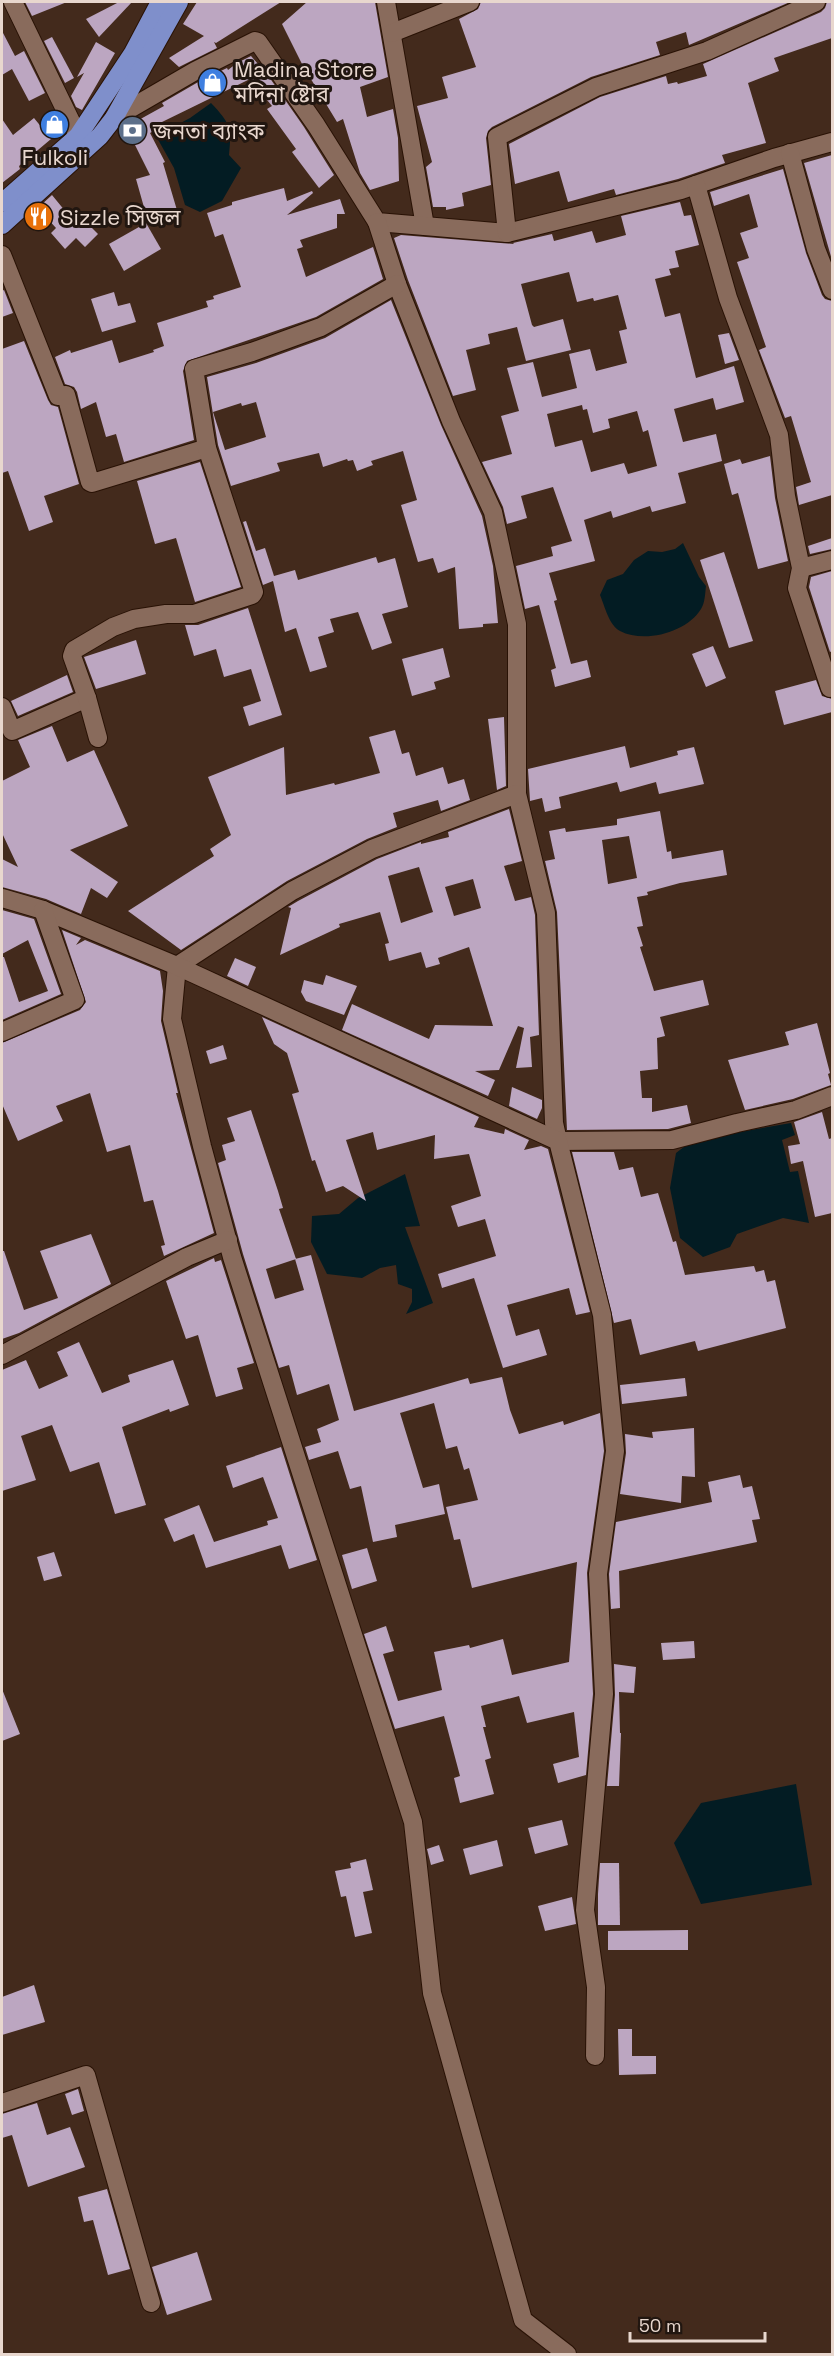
<svg xmlns="http://www.w3.org/2000/svg" width="834" height="2356" font-family="'Space Grotesk','Noto Sans Bengali',sans-serif">
  <style>
    .water { fill: #031c23 }
    .building { fill: #bca6c1; fill-rule: evenodd }
    .lines { fill: none; stroke-linecap: round; stroke-linejoin: round }
    .minor-casing { stroke: #291205; stroke-width: 20 }
    .highway-casing { stroke: #291205; stroke-width: 20 }
    .minor { stroke: #896b5c; stroke-width: 18 }
    .highway { stroke: #7f8fcb; stroke-width: 18 }
    .labels { text-anchor: middle; dominant-baseline: central; stroke-width: 6; stroke-linejoin: round; paint-order: stroke }
    .poi-label { font-size: 22px; fill: #e8d7ce; stroke: #211610; text-anchor: start }
  </style>
  <rect width="100%" height="100%" fill="#432a1c"/>
  <g class="water">
    <path d="M211 103C230 123 232 128 229 155L241 168 222 201 200 212 185 205 174 168 156 136 190 118Z"/>
    <path d="M683 543 699 577 706 586C705 594 705 603 701 609 687 632 645 644 620 631 609 625 605 607 600 595L607 580 623 574 634 560 648 551 662 552 675 549Z"/>
    <path d="M791 1123 795 1135 782 1140 790 1172 798 1171 809 1223 783 1218 737 1234 730 1247 703 1257 680 1238 670 1188 676 1153 693 1140Z"/>
    <path d="M405 1174 420 1226 405 1227 433 1303 406 1314 412 1302V1289L398 1284 396 1265 380 1268 362 1278 327 1274 311 1242 312 1216 339 1214 358 1198Z"/>
    <path d="M796 1784 812 1885 701 1904 674 1843 701 1803Z"/>
  </g>
  <g class="building">
    <path d="M25 2H67L32 16Z"/>
    <path d="M119 2H132L99 37 86 19Z"/>
    <path d="M197 2H281L216 43 214 42 217 48 179 67 169 58 204 36 183 24Z"/>
    <path d="M307 2H375L388 77 360 87 367 117 393 109 398 138 399 181 370 190 360 173 343 119 337 122 303 66 282 24Z"/>
    <path d="M481 2H790L689 45 686 32 656 42 660 55 591 77 492 127 488 131 486 138 491 185 462 193 464 206 446 210V207H433L426 167 432 162 417 106 448 98 442 77 476 67 459 19 478 9Z"/>
    <path d="M827 2H832V38L774 58 779 71 748 83 766 143 722 155 725 163 678 179 616 195 614 189 568 202 559 171 515 184 509 144 600 97 666 76 668 84 677 82 678 84 707 76 703 64 821 12 825 8Z"/>
    <path d="M2 31 15 56 24 51 45 93 29 101 12 69 2 75Z"/>
    <path d="M52 37 74 78 65 83 44 41Z"/>
    <path d="M96 42 115 53 82 110 76 107 71 96 84 73 77 77Z"/>
    <path d="M251 56 267 74 304 127 334 175 319 188 292 152 296 149 267 109 272 106 250 79 162 122 163 126 150 133 165 162 163 163 179 217 149 225 136 179 150 175 126 127 164 106 162 103 200 81 227 68 228 70 237 63Z"/>
    <path d="M34 118 51 139 19 166 20 169 2 183V119L13 135Z"/>
    <path d="M832 155V260L804 163Z"/>
    <path d="M783 169 806 253 822 295 825 299 832 301V495L799 505 796 487 811 482 791 416 785 418 759 350 766 347 737 262 749 258 740 233 758 227 749 194 714 206 710 192Z"/>
    <path d="M284 188 287 201 312 191 313 193 287 215 340 199 345 214H337V228L300 240 303 247 297 249 306 277 373 247 383 279 316 317 187 361 183 371 194 440 124 462 116 434 106 437 96 402 81 409 77 392 74 387 65 384 55 357 70 350 71 353 112 340 119 363 154 352 153 350 164 346 157 323 208 307 206 301 214 299 213 296 241 287 223 234 215 237 207 213 232 205V202Z"/>
    <path d="M52 195 70 217 76 212 98 234 85 247 76 238 65 249 51 233 56 228 46 217 48 215 40 206Z"/>
    <path d="M680 202 684 216 691 215 699 245 675 251 679 267 669 269 671 275 655 279 665 317 680 313 696 378 734 366 744 402 716 410 713 398 674 409 683 442 716 434 722 461 678 473 686 503 652 512 650 506 613 518 611 511 584 520 595 561 549 573 557 600 554 601 571 664 587 660 591 677 555 687 551 670 556 668 539 605 525 609 516 566 553 556 551 547 572 541 553 487 521 496 527 518 507 524 503 507 482 462 512 454 501 416 519 411 507 368 533 362 542 397 577 388 569 354 590 349 596 371 627 363 619 331 627 329 618 295 594 301 593 298 577 302 569 272 521 284 532 325 534 327 563 319 571 350 526 361 517 327 488 334 490 344 466 350 476 390 453 396 408 280 394 238 401 235 514 244 513 243 552 234 554 241 592 231 596 243 626 235 621 216ZM582 405 583 410 587 409 593 433 610 428 608 419 637 411 643 432 648 430 657 466 628 474 624 463 591 472 582 440 555 447 547 414Z"/>
    <path d="M146 223 161 249 124 271 109 244Z"/>
    <path d="M4 290 13 313 2 317V291Z"/>
    <path d="M114 292 118 306 130 303 136 322 102 332 91 299Z"/>
    <path d="M391 300 441 425 482 516 493 566 498 623 483 624V627L459 629 455 567 438 573 433 558 418 562 401 505 417 500 403 451 371 461 373 465 357 471 353 460 348 461 347 459 323 467 319 453 277 463 280 471 231 486 218 445 207 377 256 363 325 338ZM256 402 266 437 225 450 213 412 241 403 242 406Z"/>
    <path d="M729 333 739 360 725 364 718 335Z"/>
    <path d="M24 341 48 400 51 405 58 407 79 484 44 496 53 522 29 531 8 471 2 473V349Z"/>
    <path d="M770 456 775 498 788 561 758 569 738 493 732 495 724 464 740 459 742 464Z"/>
    <path d="M200 462 241 587 195 602 176 538 155 544 137 481Z"/>
    <path d="M246 521 256 551 265 548 274 576 295 570 298 580 376 557 378 563 395 558 408 607 382 614 392 643 372 650 358 612 330 619 334 632 318 637 327 667 310 672 296 628 285 632 273 581 263 585 243 522Z"/>
    <path d="M832 538V549L810 554 808 546Z"/>
    <path d="M724 552 753 641 729 648 700 560Z"/>
    <path d="M832 571V651L830 652 809 587 811 577Z"/>
    <path d="M248 608 282 715 249 726 243 707 261 701 251 669 224 677 216 649 194 656 185 625H198Z"/>
    <path d="M136 640 146 674 96 689 84 657Z"/>
    <path d="M713 646 726 678 706 687 692 654Z"/>
    <path d="M443 648 450 677 434 682 436 689 412 696 402 659Z"/>
    <path d="M67 675 73 692 18 716 11 701Z"/>
    <path d="M816 680 822 696 832 699V712L784 725 775 691Z"/>
    <path d="M504 717 506 786 497 790 488 719Z"/>
    <path d="M52 726 67 762 94 750 128 826 70 850 118 882 107 898 91 888 81 914 46 899 2 887V859L18 867 2 833V781L30 767 18 740Z"/>
    <path d="M395 730 402 754 409 752 416 776 443 767 448 784 464 779 470 800 441 811 438 800 393 813 397 827 367 839 287 881 181 950 128 911 214 856 210 849 231 835 208 777 284 747 286 795 334 783 335 785 380 773 369 737Z"/>
    <path d="M625 746 630 768 678 755 677 751 694 747 704 784 659 794 656 782 620 792 617 782 559 797 561 808 545 812 542 798 530 801 528 769Z"/>
    <path d="M509 809 522 861 504 866 515 901 531 897 535 915 539 1035 530 1037 532 1067 516 1068 524 1028 518 1026 499 1070 475 1071 495 1080 488 1096 342 1030 352 1004 429 1039 435 1025 493 1026 469 947 438 958 440 964 426 968 421 952 389 961 385 944 389 943 380 912 339 924 340 927 280 955 291 908 288 907 298 901 377 859 421 842V844L449 837 448 832ZM419 867 433 912 401 923 388 876ZM473 879 481 908 454 916 445 887Z"/>
    <path d="M660 811 667 852 671 851 672 859 723 850 727 875 680 883 647 892 648 895 637 897 643 926 637 927 643 946 640 947 654 991 703 980 709 1005 660 1017 665 1036 657 1038 658 1069 640 1071 642 1098H652V1112L687 1105 691 1123 668 1129 567 1130 557 912 545 861 555 859 549 831 565 828 566 832 617 825V819ZM629 836 637 878 608 884 602 840Z"/>
    <path d="M2 910 34 919 61 994 2 1020V957H4L19 1002 48 991 28 940 2 954Z"/>
    <path d="M62 930 81 938 76 945 85 940 160 971 163 991 161 1021 178 1093H176L214 1233 164 1256 161 1246 165 1245 153 1200 144 1202 130 1145 107 1152 90 1093 56 1106 63 1121 18 1141 2 1104V1043L80 1010 86 1002Z"/>
    <path d="M235 958 256 967 248 986 227 976Z"/>
    <path d="M326 975 357 986 344 1015 306 1001 301 992 304 980 323 985Z"/>
    <path d="M262 1017 479 1117 474 1127 504 1134 505 1129 529 1140 524 1150 541 1146 548 1149 590 1312 576 1315 569 1288 507 1305 516 1336 539 1329 547 1355 503 1368 474 1278 442 1288 438 1274 496 1256 485 1219 458 1227 451 1206 481 1196 469 1154 434 1159 435 1135 377 1150 373 1132 346 1140 366 1201 343 1186 326 1192 315 1160 312 1161 292 1094 299 1092 287 1053 274 1044Z"/>
    <path d="M817 1023 830 1073 828 1074 831 1085 793 1099 745 1110 728 1060 789 1045 785 1032Z"/>
    <path d="M223 1045 227 1059 210 1064 206 1051Z"/>
    <path d="M512 1087 542 1100V1108L537 1119 509 1106Z"/>
    <path d="M251 1110 278 1191 283 1208 279 1209 296 1259 266 1269 275 1299 304 1290 295 1259 311 1255 354 1411 468 1378 470 1384 502 1377 510 1410 519 1434 563 1421 564 1425 600 1413 604 1451 587 1573 593 1694 586 1775 558 1783 553 1764 579 1757 574 1712 527 1723 519 1696 481 1706 486 1727H483L491 1758 485 1760 494 1794 460 1803 454 1778 460 1776 444 1716 395 1729 364 1634 386 1626 394 1651 383 1654 398 1701 442 1690 434 1652 469 1645 470 1648 503 1639 512 1675 569 1662 577 1562 472 1588 460 1539 454 1540 446 1507 478 1500 469 1468 464 1470 457 1446 446 1449 434 1403 400 1413 423 1488 439 1484 445 1514 395 1525 397 1537 373 1542 361 1486 350 1489 338 1451 309 1460 305 1447 321 1442 317 1429 339 1420 329 1384 297 1395 289 1365 279 1368 243 1254 218 1163 226 1160 222 1145 235 1141 227 1118Z"/>
    <path d="M822 1112 829 1139 832 1138V1213L815 1217 803 1161 791 1164 788 1146 800 1144 794 1122Z"/>
    <path d="M572 1152H614L619 1170 633 1167 641 1197 658 1193 673 1242 676 1241 685 1275 754 1266 756 1272 764 1270 767 1282 775 1280 786 1328 698 1351 695 1341 640 1355 631 1319 614 1323Z"/>
    <path d="M91 1234 111 1284 19 1333 2 1339V1251H4L24 1310 58 1298 40 1251Z"/>
    <path d="M214 1258 215 1262 221 1260 254 1363 237 1368 243 1389 216 1397 198 1335 186 1339 166 1281Z"/>
    <path d="M79 1342 102 1393 130 1382 128 1375 173 1360 189 1405 170 1412 169 1409 122 1427 146 1505 115 1514 99 1462 70 1472 52 1425 21 1436 36 1480 2 1491V1370L26 1360 39 1389 68 1376 57 1352Z"/>
    <path d="M685 1378 687 1396 622 1404 620 1385Z"/>
    <path d="M694 1428 695 1477 682 1476 681 1503 620 1494 626 1453 625 1434 653 1438 652 1432Z"/>
    <path d="M281 1447 317 1560 289 1569 281 1545 206 1568 194 1534 174 1542 164 1519 199 1505 214 1542 268 1525 267 1521 278 1518 263 1477 233 1488 226 1466Z"/>
    <path d="M740 1475 743 1488 752 1486 760 1519 752 1520 757 1542 619 1571 620 1608 611 1609 609 1574 616 1522 712 1502 708 1482Z"/>
    <path d="M367 1548 377 1581 352 1589 342 1555Z"/>
    <path d="M54 1552 62 1576 44 1581 37 1557Z"/>
    <path d="M694 1641 695 1658 663 1660 661 1643Z"/>
    <path d="M614 1664 636 1667 634 1693 619 1692 620 1733H621L619 1786H607L615 1695Z"/>
    <path d="M2 1689 20 1734 2 1741Z"/>
    <path d="M562 1820 568 1845 535 1854 528 1828Z"/>
    <path d="M497 1840 503 1866 470 1875 463 1849Z"/>
    <path d="M439 1845 444 1861 431 1865 427 1849Z"/>
    <path d="M366 1859 373 1890 363 1892 372 1933 355 1937 346 1896 341 1897 335 1871 351 1868 350 1863Z"/>
    <path d="M600 1863H619L620 1925H598V1894Z"/>
    <path d="M572 1897 576 1924 545 1931 538 1906Z"/>
    <path d="M688 1930V1950H608V1931Z"/>
    <path d="M34 1985 45 2022 2 2035V1997Z"/>
    <path d="M618 2029H632V2056H656V2074L619 2075Z"/>
    <path d="M78 2089 84 2111 72 2115 65 2094Z"/>
    <path d="M37 2103 47 2135 70 2127 85 2167 28 2187 12 2135 2 2138V2114Z"/>
    <path d="M107 2189 130 2269 108 2275 93 2220 84 2222 78 2197Z"/>
    <path d="M197 2252 212 2300 167 2315 152 2267Z"/>
  </g>
  <g class="lines">
    <defs>
      <g id="minor">
        <path d="M13 2 78 136"/>
        <path d="M386 2 425 226"/>
        <path d="M392 33 470 2"/>
        <path d="M114 118 195 71 255 41 258 42 316 125 377 222 507 233 681 190 774 158 832 142"/>
        <path d="M790 153 816 249 832 290"/>
        <path d="M696 185 728 298 779 435 786 496 801 568 797 588 830 688"/>
        <path d="M377 222 397 284 451 421 493 512 517 624V794L546 913 554 1123 558 1141 672 1140 737 1123 796 1110 832 1096"/>
        <path d="M507 233 497 137 596 87 707 51 816 2"/>
        <path d="M2 255 58 396 66 395 90 482 92 483 207 448"/>
        <path d="M801 568 832 560"/>
        <path d="M2 707 12 731 87 698"/>
        <path d="M98 738 87 698 72 656 74 650 113 627 134 619 166 614H194L252 595 254 592 207 448 194 369 252 352 321 327 397 284"/>
        <path d="M517 794 372 849 292 891 177 966 172 1019 202 1146 232 1257 413 1822 432 1993 523 2320 567 2354"/>
        <path d="M2 898 43 910 177 966 558 1141 602 1315 615 1451 598 1574 604 1694 585 1910 596 1987 595 2056"/>
        <path d="M2 1032 75 1000 43 910"/>
        <path d="M2 1355 187 1257 228 1240"/>
        <path d="M2 2103 86 2075 151 2303"/>
      </g>
      <g id="highway">
        <path d="M2 203 78 136 133 53 160 2"/>
        <path d="M2 225 100 136 114 118 179 2"/>
      </g>
    </defs>
    <use href="#minor" class="minor-casing"/>
    <use href="#highway" class="highway-casing"/>
    <use href="#minor" class="minor"/>
    <use href="#highway" class="highway"/>
  </g>
  <defs>
    <symbol id="shop-disc" viewBox="-11 -11 22 22"><circle r="9.5" fill="#3f7fe0" stroke="#211610"/><path d="M-5-2.5h2.3a2.7 3.5 0 0 1 5.4 0H5L5.5 6h-11ZM-1.5-2.5h3a1.5 2.3 0 0 0-3 0Z" fill="#fff"/></symbol>
    <symbol id="bank-disc" viewBox="-11 -11 22 22"><circle r="9.5" fill="#5c6f8a" stroke="#211610"/><path d="M-6-4H6V4H-6ZM0-2.3a2.3 2.3 0 1 0 0 4.6a2.3 2.3 0 1 0 0-4.6Z" fill="#fff"/></symbol>
    <symbol id="restaurant-disc" viewBox="-11 -11 22 22"><circle r="9.5" fill="#e8710a" stroke="#211610"/><path d="M-5-6h1v4h1v-4h1v4h1v-4h1v5L-1.5 .5V6h-2V.5L-5-1ZM5-6V6H3V1.5H1.5Q1.5-4 5-6Z" fill="#fff"/></symbol>
  </defs>
  <g fill-rule="evenodd">
    <use href="#shop-disc" x="196" y="66" width="33" height="33"/>
    <use href="#shop-disc" x="38" y="108" width="33" height="33"/>
    <use href="#bank-disc" x="116" y="114" width="33" height="33"/>
    <use href="#restaurant-disc" x="22" y="200" width="33" height="33"/>
  </g>
  <g class="labels">
    <g class="poi-label">
      <text x="234" y="69">Madina Store<tspan x="234" dy="25">মদিনা ষ্টোর</tspan></text>
      <text x="153" y="131">জনতা ব্যাংক</text>
      <text x="55" y="157" text-anchor="middle">Fulkoli</text>
      <text x="60" y="217">Sizzle সিজল</text>
    </g>
  </g>
  <rect width="834" height="2356" fill="none" stroke="#e8d7ce" stroke-width="6"/>
  <path d="M630 2332v9h135v-9" fill="none" stroke="#e8d7ce" stroke-width="3"/>
  <text x="639" y="2332" font-size="18" fill="#e8d7ce" stroke="#211610" stroke-width="4.5" paint-order="stroke">50 m</text>
</svg>
